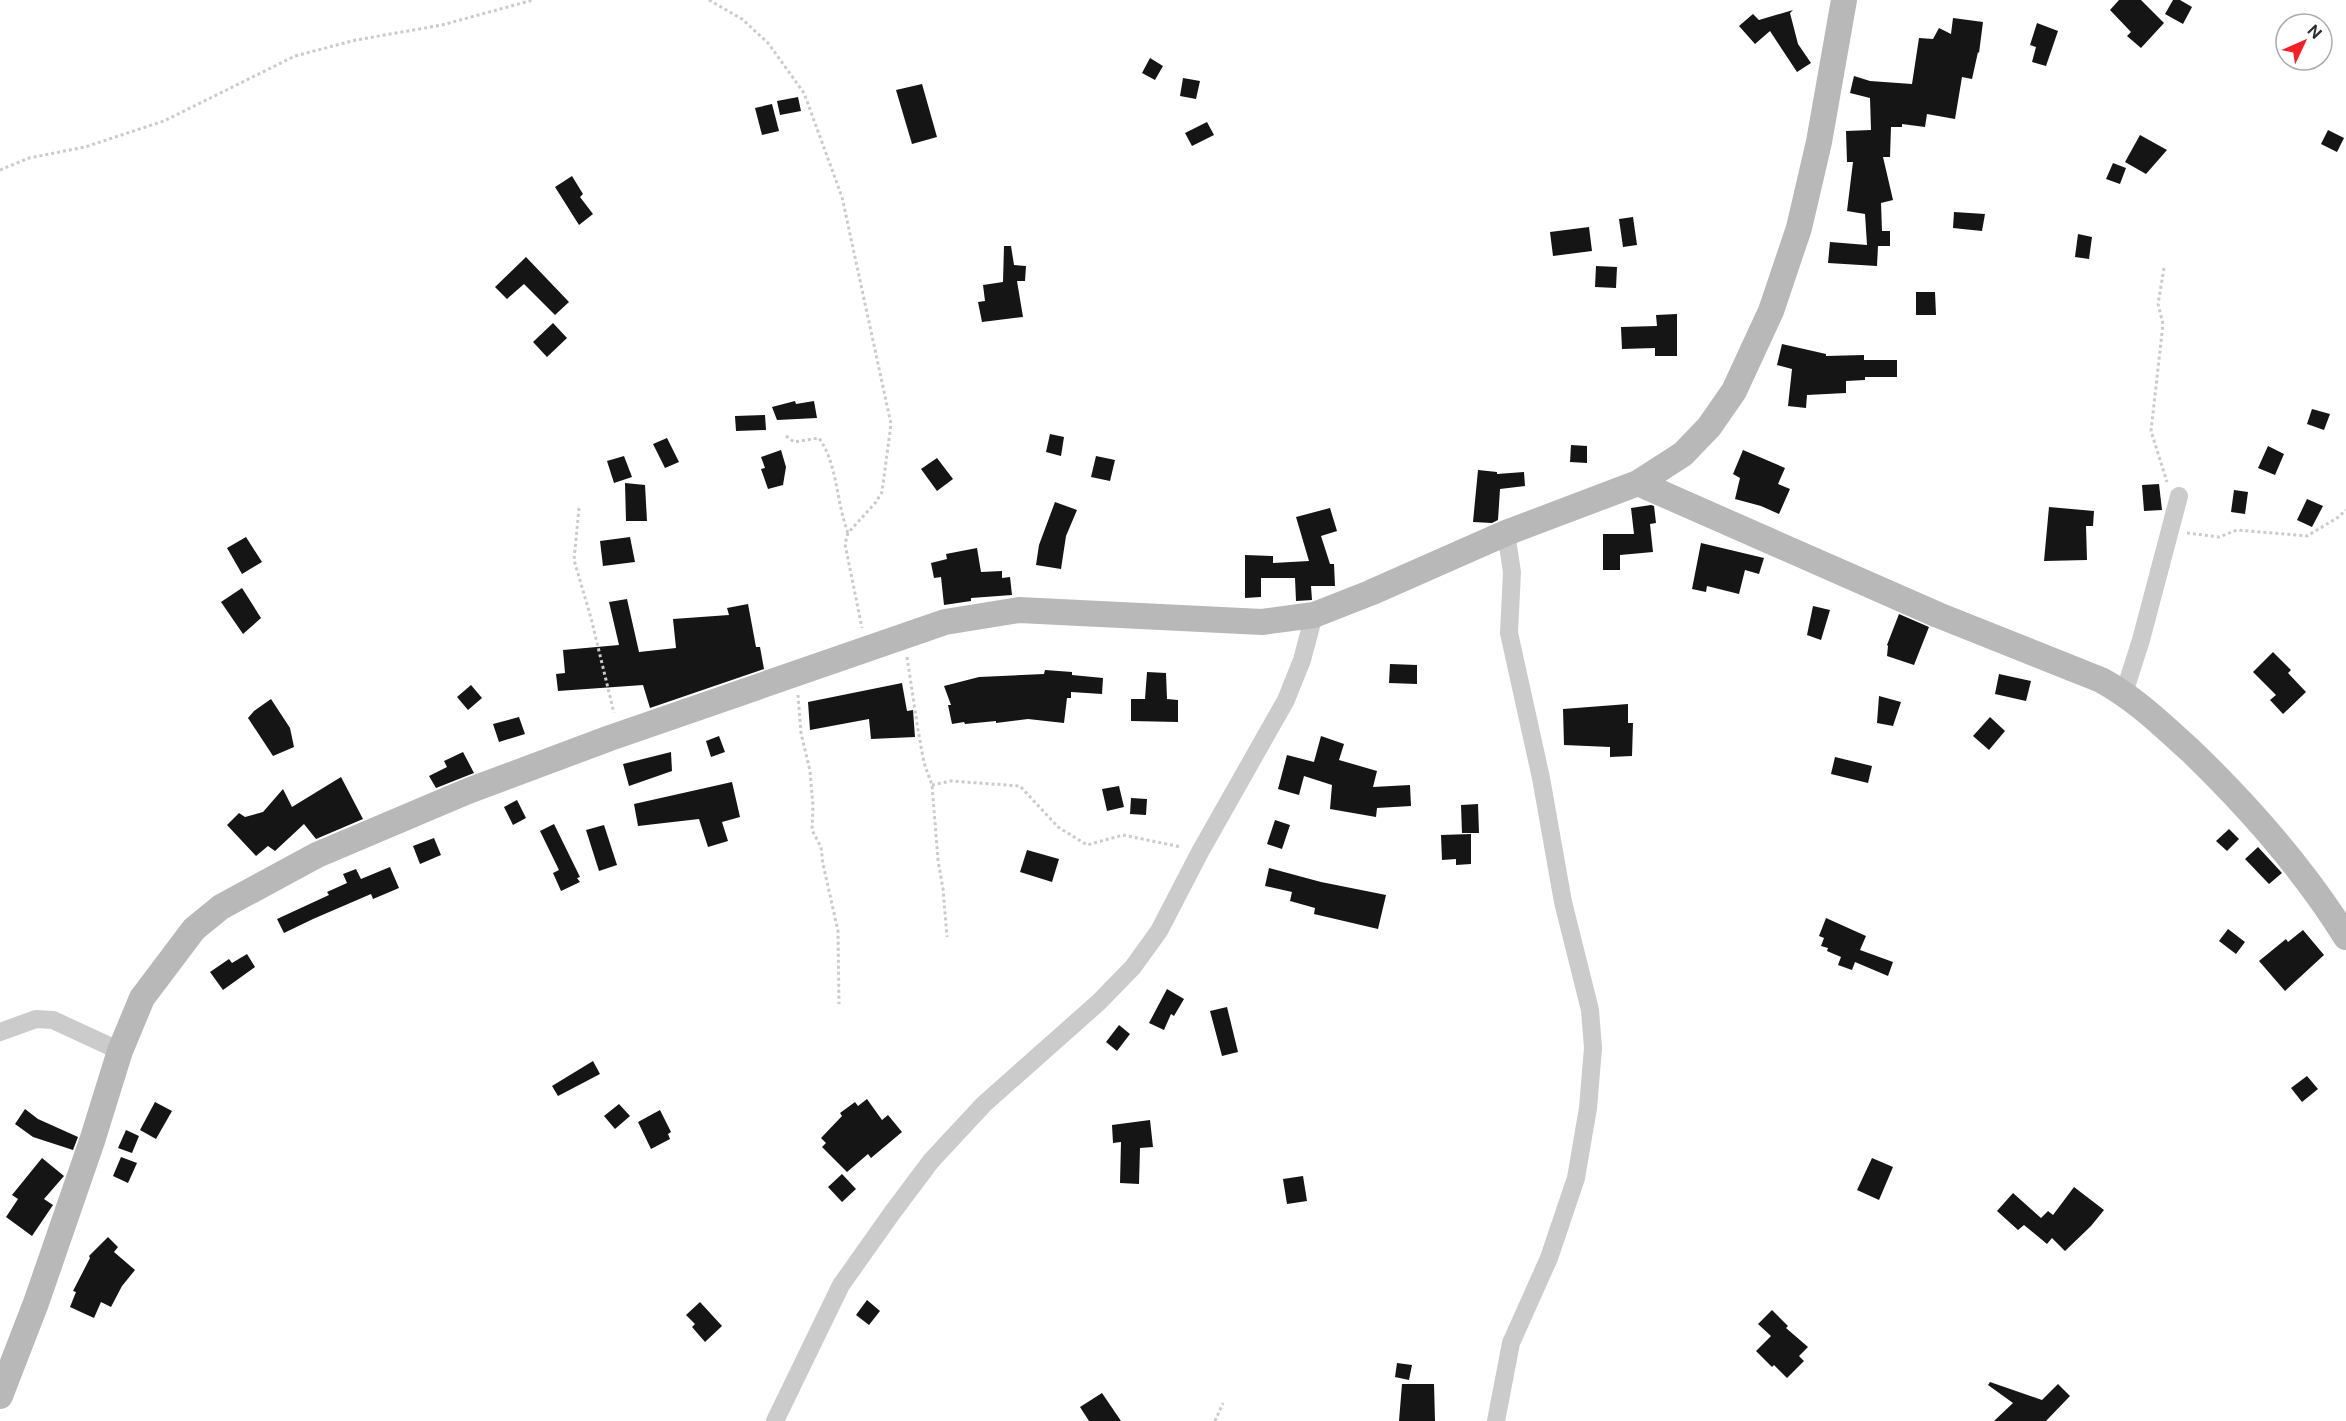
<svg xmlns="http://www.w3.org/2000/svg" width="2346" height="1421" font-family="'Public Sans',sans-serif">
  <style>
    .building { fill: #151515 }
    .lines { fill: none; stroke-linecap: round; stroke-linejoin: round }
    .path { stroke: #cbcbcb; stroke-width: 3; stroke-dasharray: 3 3; stroke-linecap: butt }
    .street { stroke: #cbcbcb; stroke-width: 18 }
    .secondary { stroke: #b8b8b8; stroke-width: 26 }
  </style>
  <rect width="100%" height="100%" fill="#fff"/>
  <g class="building">
    <path d="M2119 0H2141L2164 23 2141 48 2127 36 2131 32 2110 10Z"/>
    <path d="M2173 0H2180L2192 7 2183 24 2165 14Z"/>
    <path d="M1793 10 1790 13 1798 44 1811 63 1797 72 1770 31 1755 44 1739 26 1753 14 1759 20Z"/>
    <path d="M1953 18 1983 22 1979 53 1978 52 1972 79 1962 77 1955 119 1927 114 1925 127 1902 124V127H1891L1890 157H1883L1893 200 1881 203 1882 231H1890V246H1878L1877 266 1828 263 1830 242 1867 245 1865 214 1847 211 1853 162H1847L1846 131 1871 130 1870 98 1850 93 1854 76 1870 81 1912 84 1919 38 1933 39 1939 28 1951 34Z"/>
    <path d="M2037 23 2058 31 2046 66 2032 62 2036 47 2030 45Z"/>
    <path d="M1150 58 1163 66 1155 80 1142 73Z"/>
    <path d="M1183 78 1200 81 1196 99 1180 96Z"/>
    <path d="M922 84 937 137 912 144 896 90Z"/>
    <path d="M798 97 801 111 780 115 777 101Z"/>
    <path d="M772 104 779 131 762 135 755 108Z"/>
    <path d="M1207 122 1214 135 1192 146 1185 133Z"/>
    <path d="M2328 130 2344 138 2337 152 2321 144Z"/>
    <path d="M2140 135 2167 150 2146 174 2125 162Z"/>
    <path d="M2113 163 2126 168 2120 184 2106 179Z"/>
    <path d="M572 176 583 194 580 197 593 214 579 225 555 187Z"/>
    <path d="M1954 212 1985 214 1982 231 1953 228Z"/>
    <path d="M1633 217 1637 245 1623 247 1619 219Z"/>
    <path d="M1589 227 1592 251 1553 256 1550 232Z"/>
    <path d="M2078 234 2092 237 2089 259 2075 257Z"/>
    <path d="M1004 246H1011L1014 265 1026 266 1025 281H1017L1023 317 982 322 978 302 985 301 983 285 1003 282Z"/>
    <path d="M526 257 569 302 555 315 524 284 507 299 495 287Z"/>
    <path d="M1596 266 1617 267 1616 288 1595 287Z"/>
    <path d="M1916 292H1935L1936 315H1916Z"/>
    <path d="M1677 314V356H1655V348L1622 349 1621 327 1657 326 1656 315Z"/>
    <path d="M553 323 567 338 547 357 533 342Z"/>
    <path d="M1782 344 1826 354V356L1864 355V360H1897V377H1865V380L1846 381V393L1807 395 1806 408 1788 406 1792 369 1777 365Z"/>
    <path d="M795 401 796 404 814 401 817 418 777 420 772 407Z"/>
    <path d="M2312 409 2330 414 2324 430 2307 424Z"/>
    <path d="M765 415 766 430 736 431 735 416Z"/>
    <path d="M1050 434 1064 437 1061 456 1046 452Z"/>
    <path d="M667 438 679 462 665 468 653 444Z"/>
    <path d="M1571 445 1587 446V463L1570 462Z"/>
    <path d="M2268 446 2284 454 2275 475 2258 468Z"/>
    <path d="M781 450 786 467 783 485 768 489 761 469 765 468 761 457Z"/>
    <path d="M1743 450 1785 468 1778 484 1790 489 1779 514 1761 506 1735 499 1740 478 1733 474Z"/>
    <path d="M624 456 632 477 614 483 607 461Z"/>
    <path d="M1096 456 1115 460 1110 481 1091 477Z"/>
    <path d="M937 458 953 479 937 491 921 469Z"/>
    <path d="M1478 470 1497 472V474L1524 472 1525 486 1500 489 1498 520 1492 523 1473 522Z"/>
    <path d="M625 483 645 485 647 521H626Z"/>
    <path d="M2159 484 2162 510 2144 511 2142 485Z"/>
    <path d="M2234 490 2248 492 2245 514 2231 512Z"/>
    <path d="M2307 499 2323 506 2312 527 2297 520Z"/>
    <path d="M1055 502 1077 510 1066 536 1061 569 1036 565 1039 545Z"/>
    <path d="M1651 505 1654 506 1656 523 1650 524 1653 552 1620 555V570H1603V534H1634L1631 508Z"/>
    <path d="M2049 507 2094 511 2093 526H2086L2087 560 2044 561Z"/>
    <path d="M1330 508 1337 531 1321 536 1330 564H1334L1335 586H1311L1312 600 1296 601 1295 578H1261V597L1245 598V555L1273 556V563L1309 561 1296 517Z"/>
    <path d="M246 537 262 562 242 574 227 548Z"/>
    <path d="M630 537 635 562 603 566 600 541Z"/>
    <path d="M1701 543 1764 558 1759 574 1745 570 1739 594 1707 586 1706 592 1692 589Z"/>
    <path d="M977 548 981 572 1002 571V578L1010 577 1012 595 971 598V601L944 605 941 577 934 578 931 563 947 559 946 554Z"/>
    <path d="M242 588 261 618 243 634 221 602Z"/>
    <path d="M627 599 639 652 676 648 673 619 729 615 727 608 748 604 756 647H760L764 669 650 708 643 685 558 691 556 674 565 673 563 650 619 645 609 602Z"/>
    <path d="M1813 606 1830 610 1821 640 1807 635Z"/>
    <path d="M1899 614 1929 627 1914 665 1887 656 1888 646 1887 645Z"/>
    <path d="M2273 652 2291 670 2288 673 2306 692 2283 714 2270 700 2276 695 2253 672Z"/>
    <path d="M1390 664 1417 665V684L1389 683Z"/>
    <path d="M1045 670 1072 672V675L1103 678 1102 694 1071 692V698H1067L1064 723 1028 719 996 723V721L965 724 964 722 952 724 948 705H951L944 686 979 677 1044 674Z"/>
    <path d="M1147 672 1166 673 1167 699 1178 700V722L1131 721V699H1145Z"/>
    <path d="M1999 674 2031 681 2026 701 1995 694Z"/>
    <path d="M902 683 907 711 913 710 915 737 871 739 869 719 810 730 808 702Z"/>
    <path d="M471 685 482 698 468 710 457 697Z"/>
    <path d="M1879 696 1901 702 1893 726 1877 723Z"/>
    <path d="M271 699 290 728 294 747 273 756 248 718 254 711Z"/>
    <path d="M1628 704V723H1633L1632 756 1610 757V747L1564 745 1563 709Z"/>
    <path d="M519 717 525 734 499 742 493 724Z"/>
    <path d="M1990 717 2005 731 1989 750 1973 736Z"/>
    <path d="M719 736 725 752 711 757 706 741Z"/>
    <path d="M1321 736 1344 744 1339 760 1377 771 1373 787 1410 785 1411 806 1377 808 1376 817 1330 809 1332 785 1304 776 1299 795 1278 789 1287 755 1314 762Z"/>
    <path d="M463 752 474 773 436 788 429 776 447 767 444 761Z"/>
    <path d="M671 752 672 771 629 786 623 764Z"/>
    <path d="M1835 757 1872 766 1868 783 1831 774Z"/>
    <path d="M341 777 363 819 316 839 304 824 275 851 268 846 256 856 227 825 239 813 245 817 263 812 283 789 292 807Z"/>
    <path d="M732 782 740 817 722 822 728 841 708 847 699 819 638 826 634 804Z"/>
    <path d="M1119 786 1124 807 1107 811 1102 789Z"/>
    <path d="M1131 798 1147 799 1146 815 1130 814Z"/>
    <path d="M517 800 526 818 513 825 504 807Z"/>
    <path d="M1478 804 1479 833H1462L1461 805Z"/>
    <path d="M1275 820 1290 825 1282 849 1267 844Z"/>
    <path d="M554 824 580 877 577 878 580 882 561 891 553 873 559 870 540 831Z"/>
    <path d="M604 825 617 865 599 871 586 830Z"/>
    <path d="M2229 829 2239 839 2227 851 2216 841Z"/>
    <path d="M1471 834V864L1456 865V859L1442 860 1441 835Z"/>
    <path d="M434 838 441 855 420 864 413 846Z"/>
    <path d="M2258 847 2282 873 2269 884 2245 859Z"/>
    <path d="M1027 850 1059 859 1052 882 1020 872Z"/>
    <path d="M390 867 399 888 373 899 371 894 313 919 284 933 277 919 329 895 327 892 347 883 343 874 356 869 361 879Z"/>
    <path d="M1269 868 1321 882 1386 895 1378 929 1314 914 1315 908 1290 901 1292 892 1265 886Z"/>
    <path d="M1826 918 1866 936 1860 950 1893 962 1888 976 1855 962 1852 970 1838 965 1841 957 1827 951 1828 948 1821 946 1824 938 1819 936Z"/>
    <path d="M2228 929 2245 942 2236 954 2219 941Z"/>
    <path d="M2303 930 2324 955 2285 991 2259 961 2286 939 2288 942Z"/>
    <path d="M247 954 255 967 223 990 210 972 229 959 232 963Z"/>
    <path d="M1167 989 1184 999 1174 1016 1171 1014 1164 1030 1149 1023Z"/>
    <path d="M1227 1007 1238 1052 1222 1056 1210 1011Z"/>
    <path d="M1119 1025 1130 1034 1117 1051 1106 1042Z"/>
    <path d="M593 1061 600 1074 558 1096 552 1086Z"/>
    <path d="M2307 1076 2318 1089 2302 1102 2291 1088Z"/>
    <path d="M867 1099 882 1120 888 1115 902 1132 871 1158 868 1154 847 1172 822 1147 826 1143 821 1138 842 1116 840 1113 855 1102 858 1106Z"/>
    <path d="M155 1102 172 1111 156 1139 140 1130Z"/>
    <path d="M619 1104 630 1116 615 1129 604 1116Z"/>
    <path d="M25 1109 38 1119 78 1137 73 1150 33 1137 15 1124Z"/>
    <path d="M660 1110 671 1132 668 1134 670 1139 651 1149 638 1122Z"/>
    <path d="M1150 1120 1153 1147 1140 1148 1139 1184 1120 1183 1121 1142 1113 1143 1112 1125Z"/>
    <path d="M126 1130 139 1136 132 1153 118 1148Z"/>
    <path d="M121 1157 137 1163 128 1183 113 1176Z"/>
    <path d="M42 1158 64 1176 44 1199 53 1205 32 1236 6 1217 18 1199 12 1195Z"/>
    <path d="M1872 1158 1893 1167 1879 1200 1857 1190Z"/>
    <path d="M842 1174 856 1189 842 1202 828 1187Z"/>
    <path d="M1303 1176 1307 1201 1287 1204 1283 1179Z"/>
    <path d="M2074 1187 2104 1210 2091 1226 2065 1251 2052 1238 2047 1244 2024 1225 2018 1230 1997 1211 2013 1193 2041 1218 2048 1211 2053 1215Z"/>
    <path d="M108 1237 118 1247 114 1252 135 1270 122 1286 111 1307 101 1302 94 1318 70 1307 76 1292 73 1291 90 1258 89 1256Z"/>
    <path d="M867 1300 880 1311 869 1325 856 1315Z"/>
    <path d="M700 1302 722 1326 705 1342 692 1327 695 1324 686 1315Z"/>
    <path d="M1772 1310 1788 1326 1786 1328 1808 1347 1799 1356 1804 1361 1787 1378 1774 1365 1772 1367 1756 1351 1771 1336 1758 1324Z"/>
    <path d="M1397 1363 1412 1365 1409 1380 1395 1377Z"/>
    <path d="M1990 1382 2042 1400 2058 1384 2070 1396 2046 1421H1994L2013 1403 1988 1385Z"/>
    <path d="M1402 1384H1434L1435 1421H1399Z"/>
    <path d="M1102 1393 1121 1421H1089L1080 1407Z"/>
  </g>
  <g class="lines">
    <g class="path">
      <path d="M709 0 742 19 768 43 804 93 842 197 891 424 882 492 876 502 848 533 845 544 862 628"/>
      <path d="M0 170 29 158 85 147 164 121 295 56 356 40 442 25 533 0"/>
      <path d="M2164 268 2158 304 2163 324 2151 431 2167 482"/>
      <path d="M786 436 794 442 819 438C838 465 836 502 848 533"/>
      <path d="M579 508 574 560 591 618 614 713"/>
      <path d="M2187 533 2219 537 2237 530 2307 536 2337 518 2346 510"/>
      <path d="M907 657 918 730 924 763 932 785 938 860 943 889 947 937"/>
      <path d="M798 695 801 733 810 771 813 806 812 830 821 847 823 864 838 931 839 1004"/>
      <path d="M932 785 951 781 1020 786 1058 827 1087 845 1123 835 1181 847"/>
      <path d="M1215 1421 1223 1403"/>
    </g>
    <g class="street">
      <path d="M2124 693 2141 640 2179 496"/>
      <path d="M0 1032 36 1019 53 1020 120 1051"/>
      <path d="M775 1421 841 1285 892 1213 931 1161 984 1104 1099 1002 1133 967 1159 931 1200 852 1286 700 1302 660 1314 615"/>
      <path d="M1496 1421 1511 1343 1549 1258 1576 1178 1588 1108 1593 1048 1590 1010 1563 902 1541 778 1509 633 1512 572 1506 533"/>
    </g>
    <g class="secondary">
      <path d="M1638 483 1938 615 2101 680C2136 699 2162 725 2191 751 2249 807 2303 868 2346 937"/>
      <path d="M0 1396 36 1303 92 1141 120 1051 142 998 194 929 221 907 317 855 468 791 610 738 945 622 1019 610 1262 622 1314 615 1370 593 1506 533 1638 483 1683 454 1709 427 1734 391 1771 311 1799 228 1819 142 1844 0"/>
    </g>
  </g>
  <g transform="translate(2304 42) rotate(46)"><circle r="28" fill="#ffffff" stroke="#ababab" stroke-width="1.5"/>
  <path d="M0-4.5L10 22L0 15L-10 22Z" fill="#f61e27"/>
  <text y="-9" font-size="16" font-weight="bold" text-anchor="middle" fill="#2e2e2e">N</text>
  </g>
</svg>
